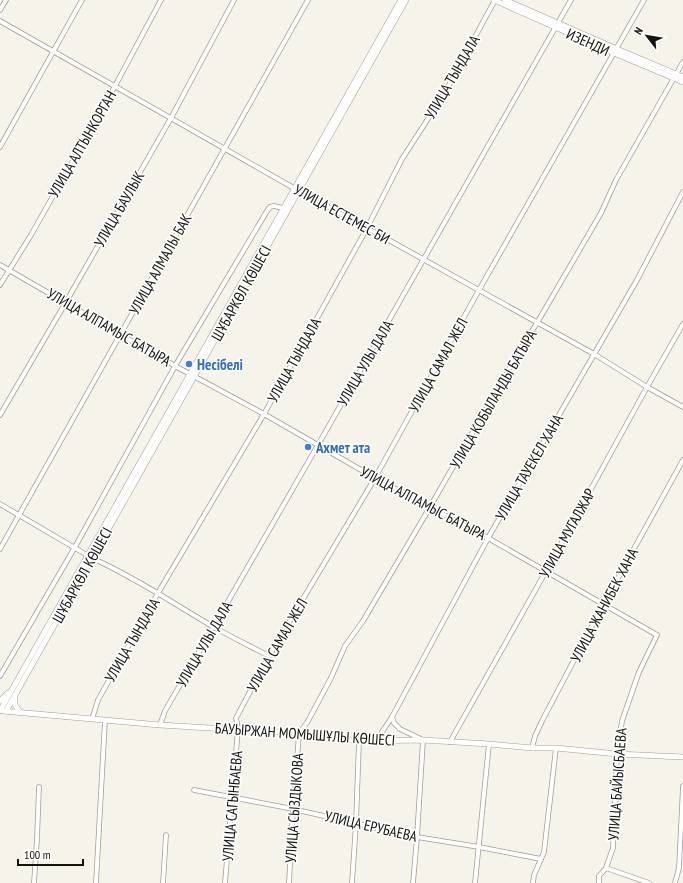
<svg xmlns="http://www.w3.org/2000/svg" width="683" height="883" font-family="'PT Sans Narrow',sans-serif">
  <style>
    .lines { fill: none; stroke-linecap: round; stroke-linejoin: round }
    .minor-casing { stroke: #9f9d95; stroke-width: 5.5 }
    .tertiary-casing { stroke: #9f9d95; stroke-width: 6 }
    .minor { stroke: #fff; stroke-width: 4 }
    .tertiary { stroke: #fff; stroke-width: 5 }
    .shop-dot { fill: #3f7fe0; stroke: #fff; stroke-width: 1.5 }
    .labels { text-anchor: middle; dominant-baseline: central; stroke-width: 3.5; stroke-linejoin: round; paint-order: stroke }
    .street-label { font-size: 15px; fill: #131310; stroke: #fff }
    .shop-label { font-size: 15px; font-weight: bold; fill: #366cbe; stroke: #fff; text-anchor: start }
  </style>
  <rect width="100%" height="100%" fill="#f6f3eb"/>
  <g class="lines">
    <defs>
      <g id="minor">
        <path d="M0 10 6 0"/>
        <path d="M0 21 299 191 367 228 594 354 647 387 683 407"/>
        <path d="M0 147 82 0"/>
        <path d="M0 265 175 366 264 414 375 478 488 538 657 635 639 672 622 721 617 754 613 848 606 868"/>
        <path d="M0 285 31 235 115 86 161 0"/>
        <path d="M0 415 66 302 171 118 234 0"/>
        <path d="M0 504 92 558C134 577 173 603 212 626 231 637 250 646 269 656"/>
        <path d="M0 549 308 0"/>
        <path d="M0 676 75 547 175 366 267 211 270 207 274 206 283 208"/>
        <path d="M392 717 394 723 400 729 423 740 417 837 413 883"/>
        <path d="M92 719 98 700 158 593 264 414 367 228 402 159 444 94 495 0"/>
        <path d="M160 725 165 711 318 445 571 0"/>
        <path d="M376 741 392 717 488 538 637 280 683 192"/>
        <path d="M450 742 546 571 647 387 683 324"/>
        <path d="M532 748 535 736 542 721 603 605 683 460"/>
        <path d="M194 790 293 809 417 837 479 847 541 859 544 852 556 748"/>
        <path d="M34 883 37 839 39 787"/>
        <path d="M96 883 105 720"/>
        <path d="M163 883 166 835"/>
        <path d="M225 883 238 729 236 718 269 656 375 478 479 290 644 0"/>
        <path d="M289 883 293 809 299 734 308 721 331 678 345 646 363 621 430 507 521 348 537 323 601 213 616 180 683 62"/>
        <path d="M352 883 356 824 359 741"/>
        <path d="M475 883 489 744"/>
        <path d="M533 883 534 875 541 859"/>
        <path d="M599 883V876L606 868 649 883"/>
        <path d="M675 883 679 868 683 786"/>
      </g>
      <g id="tertiary">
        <path d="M494 0 614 53 683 82"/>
        <path d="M505 0 617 49 683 77"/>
        <path d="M15 697V705L20 712"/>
        <path d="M0 701 8 693"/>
        <path d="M0 711 401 0"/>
        <path d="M3 711 160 725 296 733 359 741 423 740 489 744 532 748H556L617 754 683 757"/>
        <path d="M6 711 406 0"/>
      </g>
    </defs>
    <use href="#minor" class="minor-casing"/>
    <use href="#tertiary" class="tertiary-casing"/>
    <use href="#minor" class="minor"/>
    <use href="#tertiary" class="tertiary"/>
  </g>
  <g class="shop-dot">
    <circle cx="189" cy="364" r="4"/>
    <circle cx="308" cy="447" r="4"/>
  </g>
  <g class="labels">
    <g class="street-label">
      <text transform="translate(588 42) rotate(24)">ИЗЕНДИ</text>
      <text transform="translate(452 77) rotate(-60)">УЛИЦА ТЫНДАЛА</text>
      <text transform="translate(82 144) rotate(-60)">УЛИЦА АЛТЫНКОРГАН</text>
      <text transform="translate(119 209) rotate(-60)">УЛИЦА БАУЛЫК</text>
      <text transform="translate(342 214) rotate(29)">УЛИЦА ЕСТЕМЕС БИ</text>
      <text transform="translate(160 264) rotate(-61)">УЛИЦА АЛМАЛЫ БАК</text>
      <text transform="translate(241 293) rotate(-61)">ШҰБАРКӨЛ КӨШЕСІ</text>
      <text transform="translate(109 327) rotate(30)">УЛИЦА АЛПАМЫС БАТЫРА</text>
      <text transform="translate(294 360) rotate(-61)">УЛИЦА ТЫНДАЛА</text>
      <text transform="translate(365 363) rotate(-60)">УЛИЦА УЛЫ ДАЛА</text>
      <text transform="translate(438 365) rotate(-61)">УЛИЦА САМАЛ ЖЕЛ</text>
      <text transform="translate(493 399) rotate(-60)">УЛИЦА КОБЫЛАНДЫ БАТЫРА</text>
      <text transform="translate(529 467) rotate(-60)">УЛИЦА ТАУЕКЕЛ ХАНА</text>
      <text transform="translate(423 503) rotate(28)">УЛИЦА АЛПАМЫС БАТЫРА</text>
      <text transform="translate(567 533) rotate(-61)">УЛИЦА МУГАЛЖАР</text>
      <text transform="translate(82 575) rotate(-61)">ШҰБАРКӨЛ КӨШЕСІ</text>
      <text transform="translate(604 605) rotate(-62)">УЛИЦА ЖАНИБЕК ХАНА</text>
      <text transform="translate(132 640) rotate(-60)">УЛИЦА ТЫНДАЛА</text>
      <text transform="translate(204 644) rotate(-60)">УЛИЦА УЛЫ ДАЛА</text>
      <text transform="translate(277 645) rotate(-60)">УЛИЦА САМАЛ ЖЕЛ</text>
      <text transform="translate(305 734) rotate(4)">БАУЫРЖАН МОМЫШҰЛЫ КӨШЕСІ</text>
      <text transform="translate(617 784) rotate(-86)">УЛИЦА БАЙЫСБАЕВА</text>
      <text transform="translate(232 806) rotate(-85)">УЛИЦА САГЫНБАЕВА</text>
      <text transform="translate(294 808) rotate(-86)">УЛИЦА СЫЗДЫКОВА</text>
      <text transform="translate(371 826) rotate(13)">УЛИЦА ЕРУБАЕВА</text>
    </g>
    <g class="shop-label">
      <text x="197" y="364">Несібелі</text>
      <text x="316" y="447">Ахмет ата</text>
    </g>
  </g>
  <g transform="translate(647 36) rotate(301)" stroke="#ffffff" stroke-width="3" paint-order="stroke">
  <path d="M0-3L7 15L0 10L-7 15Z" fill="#131310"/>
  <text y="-6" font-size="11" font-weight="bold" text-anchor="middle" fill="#131310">N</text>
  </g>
  <path d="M18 859v6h65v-6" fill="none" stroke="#131310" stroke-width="2"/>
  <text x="24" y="859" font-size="12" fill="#131310" stroke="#ffffff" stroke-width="3" paint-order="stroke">100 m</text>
</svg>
